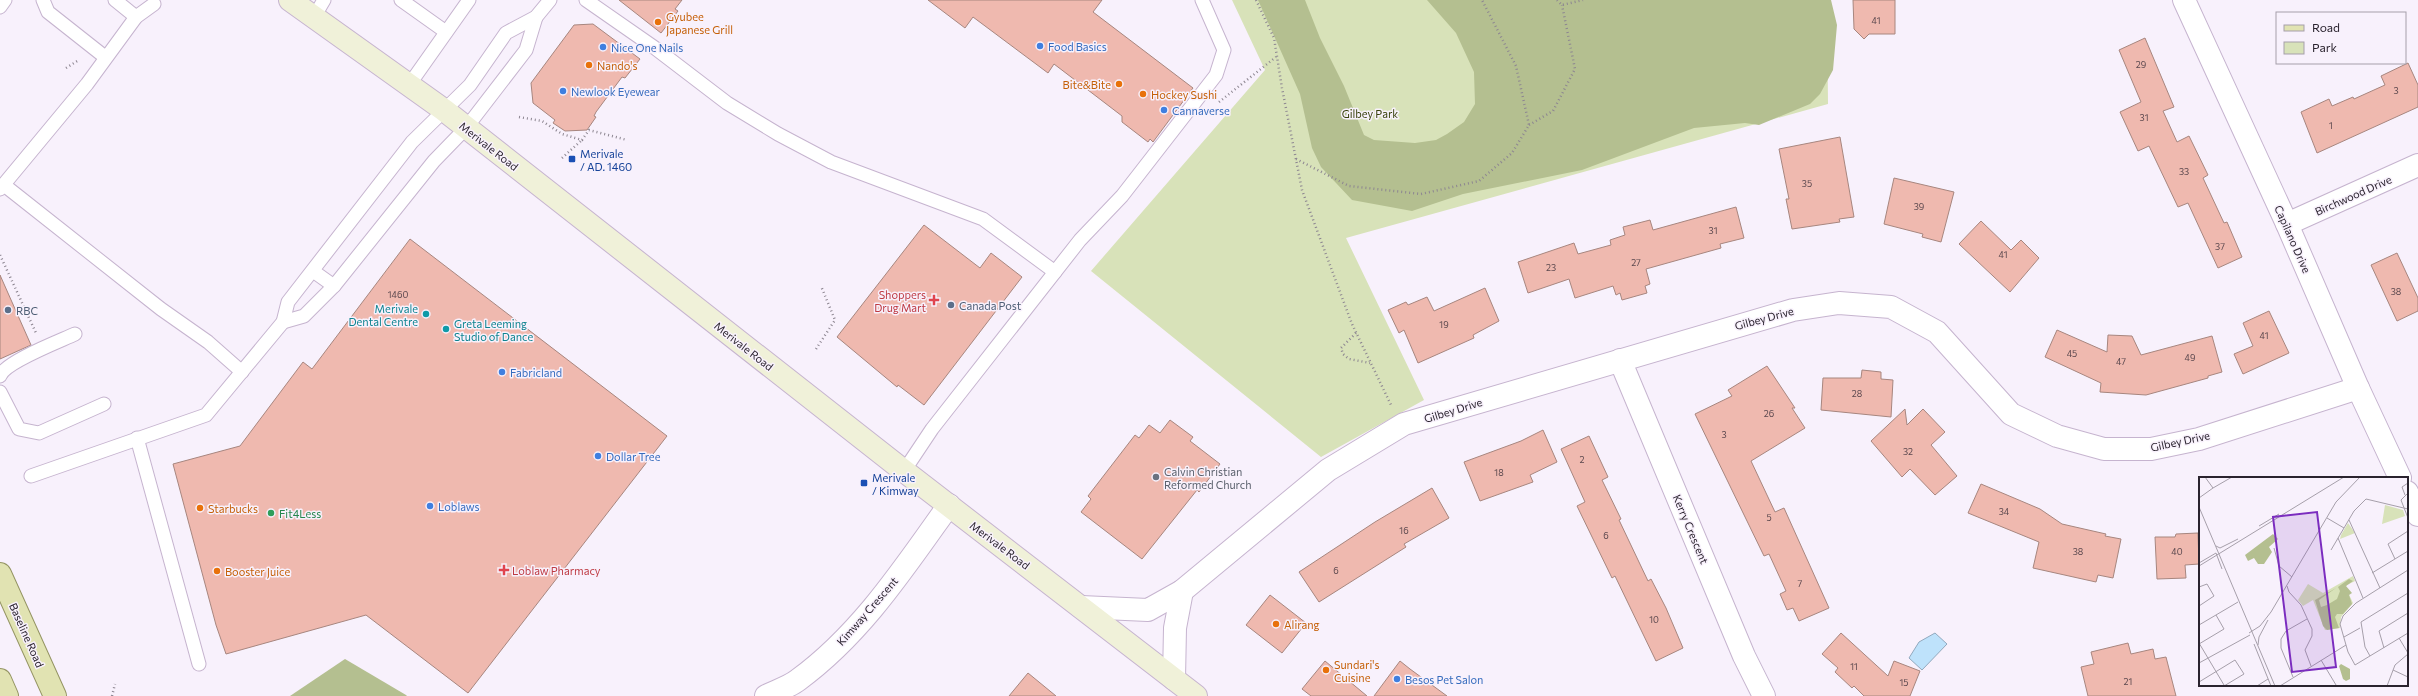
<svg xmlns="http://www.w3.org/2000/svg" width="2418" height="696" font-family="Commissioner,sans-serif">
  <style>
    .green { fill: #d8e2b9 }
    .forest { fill: #b4bf90 }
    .water { fill: #bee2fb; stroke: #92a9be }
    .building { fill: #efb9af; stroke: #a7867f }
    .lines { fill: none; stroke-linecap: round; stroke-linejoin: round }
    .service-casing { stroke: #c6b4cf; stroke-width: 15 }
    .minor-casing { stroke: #c6b4cf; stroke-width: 24 }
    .secondary-casing { stroke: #c6b4cf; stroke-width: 24 }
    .primary-casing { stroke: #949463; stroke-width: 24 }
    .path { stroke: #8d8691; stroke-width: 2.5; stroke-dasharray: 1 3; stroke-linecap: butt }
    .service { stroke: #fff; stroke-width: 13 }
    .minor { stroke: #fff; stroke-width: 22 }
    .secondary { stroke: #f0f1d9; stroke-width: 22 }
    .primary { stroke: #e1e3b2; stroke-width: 22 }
    .food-dot { fill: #e8710a; stroke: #f8f1fc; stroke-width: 1.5 }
    .shop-dot { fill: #3f7fe0; stroke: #f8f1fc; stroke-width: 1.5 }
    .transit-dot { fill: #1a4fb4; stroke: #f8f1fc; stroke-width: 1.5 }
    .health-dot { fill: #e0444e; stroke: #f8f1fc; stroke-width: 1.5 }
    .service-dot { fill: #5c6f8a; stroke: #f8f1fc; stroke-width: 1.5 }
    .culture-dot { fill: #0f9aa8; stroke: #f8f1fc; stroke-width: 1.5 }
    .worship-dot { fill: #6b7280; stroke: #f8f1fc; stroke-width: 1.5 }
    .leisure-dot { fill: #2e9e5b; stroke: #f8f1fc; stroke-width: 1.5 }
    .labels { text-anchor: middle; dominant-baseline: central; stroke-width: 3; stroke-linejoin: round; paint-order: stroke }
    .number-label { font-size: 9px; fill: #5b484e }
    .food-label { font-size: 11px; fill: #c56008; stroke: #f8f1fc; text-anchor: start }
    .shop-label { font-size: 11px; fill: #366cbe; stroke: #f8f1fc; text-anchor: start }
    .park-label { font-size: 11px; fill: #37400a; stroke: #f8f1fc }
    .street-label { font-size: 11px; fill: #2a232e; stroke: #f8f1fc }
    .transit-label { font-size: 11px; fill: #164399; stroke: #f8f1fc; text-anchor: start }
    .health-label { font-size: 11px; fill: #be3a42; stroke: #f8f1fc; text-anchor: end }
    .service-label { font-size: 11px; fill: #4e5e75; stroke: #f8f1fc; text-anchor: start }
    .culture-label { font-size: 11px; fill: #0d838f; stroke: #f8f1fc; text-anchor: end }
    .worship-label { font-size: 11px; fill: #5b616d; stroke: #f8f1fc; text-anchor: start }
    .leisure-label { font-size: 11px; fill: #27864d; stroke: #f8f1fc; text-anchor: start }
    .inset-road { fill: none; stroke: #a69faa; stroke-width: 1 }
    .view { fill: #7b2cbf; fill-opacity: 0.15; stroke: #7b2cbf; stroke-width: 2 }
    .inset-edge { fill: none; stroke: #2a232e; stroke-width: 2 }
  </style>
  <rect width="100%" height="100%" fill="#f8f1fc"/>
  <path class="green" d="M1232 0H1827L1828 104 1346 238 1424 400 1321 457 1091 271 1265 70Z"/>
  <g class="forest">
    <path d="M1258 0H1305L1320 38 1344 86 1364 135 1374 140 1415 143 1436 140 1447 134 1464 122 1475 104 1474 72 1456 33 1427 0H1831L1837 25 1833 70 1820 94 1810 104 1759 125 1745 123 1694 128 1582 170 1463 194 1412 211 1352 200 1321 167 1312 148 1300 94Z"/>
    <path d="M345 659 406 695 407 696H290Z"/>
  </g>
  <path class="water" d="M1935 633 1947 644 1922 670 1909 658 1919 642Z"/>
  <g class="building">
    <path d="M619 0H682L675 9 678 11 661 33Z"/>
    <path d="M928 0H1102L1093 12 1193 88 1153 142 1150 139 1148 142 1122 122V116L1054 64 1048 73 973 17 965 28Z"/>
    <path d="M1853 0H1895V34H1869L1864 39 1854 29Z"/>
    <path d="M593 24 640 59 625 78 622 77 596 112 594 116 596 117 587 130 565 131 553 123 555 120 533 103 531 83 574 25Z"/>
    <path d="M2145 38 2174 107 2163 111 2177 142 2189 136 2208 175 2203 178 2224 223 2227 222 2242 257 2218 268 2188 203 2178 207 2149 146 2138 151 2120 112 2141 102 2119 50Z"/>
    <path d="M2408 63 2418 85V107L2317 153 2301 112 2329 99 2332 106 2353 97 2354 99 2385 85 2381 76Z"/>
    <path d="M1840 137 1854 217 1839 219 1840 222 1792 229 1786 199H1789L1779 149Z"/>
    <path d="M1894 178 1954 192 1941 242 1922 237 1923 234 1884 224Z"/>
    <path d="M1736 207 1744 238 1720 244 1721 248 1646 269 1650 284 1645 286 1647 293 1622 300 1620 293 1616 295 1613 286 1575 298 1569 279 1528 293 1518 262 1574 243 1578 254 1611 245 1610 240 1625 235 1623 227 1650 220 1653 230Z"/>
    <path d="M1981 221 2011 250 2021 240 2039 258 2010 292 1959 244Z"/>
    <path d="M924 225 980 268 991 253 1022 277 924 405 898 385 897 387 837 337Z"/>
    <path d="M410 239 667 436 468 693 366 615 226 654 216 625 173 464 240 446 303 362 312 369Z"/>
    <path d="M2397 253 2418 298V311L2397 321 2371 265Z"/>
    <path d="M0 275 31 345 0 359Z"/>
    <path d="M1485 288 1499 321 1473 335 1474 338 1418 363 1404 330 1399 333 1388 310 1406 302 1408 305 1427 297 1434 311Z"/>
    <path d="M2269 311 2289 353 2243 374 2234 354 2253 346 2243 323Z"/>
    <path d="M2057 330 2107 352 2108 335 2132 336 2141 355 2212 336 2222 372 2208 376V378L2146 395 2100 392 2101 383 2045 357Z"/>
    <path d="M1767 366 1795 408H1792L1805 428 1751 461 1775 512 1784 508 1829 608 1799 621 1793 608 1787 610 1780 594 1786 591 1769 554 1764 556 1695 414 1732 396 1728 390Z"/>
    <path d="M1862 370 1881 372V379L1893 380 1891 417 1821 410 1823 378H1861Z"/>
    <path d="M1905 409 1907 425 1923 409 1945 432 1931 445 1957 476 1935 495 1910 469 1902 477 1871 441Z"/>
    <path d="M1170 420 1193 437 1190 441 1220 464 1199 492 1197 490 1142 559 1081 512 1091 499 1088 496 1135 435 1139 438 1149 425 1160 433Z"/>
    <path d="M1543 430 1557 462 1530 475 1533 482 1480 501 1464 462 1521 441Z"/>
    <path d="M1589 436 1608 477 1602 480 1621 519 1619 520 1648 581 1651 579 1666 608 1683 648 1656 661 1615 576 1612 578 1577 506 1585 502 1561 449Z"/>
    <path d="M1981 484 2040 509 2062 524 2106 534 2105 536 2121 539 2113 578 2098 575 2096 582 2033 568 2039 542 1968 513Z"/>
    <path d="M1432 488 1449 518 1404 544 1406 547 1319 602 1299 572 1375 522Z"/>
    <path d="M2198 533 2199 564 2185 565 2186 578 2157 579 2155 537H2175L2176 534Z"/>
    <path d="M1270 595 1306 623 1282 653 1246 625Z"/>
    <path d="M1841 633 1888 676 1894 661 1920 671 1910 696H1864L1854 686 1852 688 1835 672 1838 668 1822 654Z"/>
    <path d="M2128 643 2131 654 2153 649 2155 659 2166 657 2176 696H2088L2081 667 2094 664 2091 652Z"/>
    <path d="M1325 661 1367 696H1311L1302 689Z"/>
    <path d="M1400 661 1410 669 1447 696H1374Z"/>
    <path d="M1028 673 1056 696H1009Z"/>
  </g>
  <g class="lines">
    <defs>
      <g id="service">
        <path d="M43 0 48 12 105 57"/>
        <path d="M115 0 136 17"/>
        <path d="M401 0 446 32"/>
        <path d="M586 0 655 48 727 103 778 134 831 162 983 219 1055 272"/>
        <path d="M0 7 5 0"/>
        <path d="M314 17 324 0"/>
        <path d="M409 85 469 0"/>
        <path d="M4 185 161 309 208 342 242 372"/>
        <path d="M0 189 87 84 136 17 154 4"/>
        <path d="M313 271 334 286"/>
        <path d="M283 322 304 316 334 286 434 161 466 128 526 50 536 17"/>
        <path d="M0 376C5 362 60 341 75 334"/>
        <path d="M0 392 19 429 39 433 104 404"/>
        <path d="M137 438 199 664"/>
        <path d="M904 471 932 429 1080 240 1122 196 1216 75 1224 50 1202 0"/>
        <path d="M31 476 206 415 283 322 288 302 412 142 470 85 506 33 536 17 550 0"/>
      </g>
      <g id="minor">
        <path d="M2184 0 2287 224 2358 388 2400 478"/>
        <path d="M2287 224 2418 165"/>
        <path d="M1620 360 1744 656 1764 696"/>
        <path d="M2407 492 2418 515"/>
        <path d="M1081 607 1148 610 1182 591 1328 470 1404 424 1793 310 1839 303 1891 307 1937 332 2011 414 2057 436 2104 449H2151L2199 439 2358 388"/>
        <path d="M1174 679 1175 628 1182 591"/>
        <path d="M766 696C776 691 789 687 798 680 861 634 904 568 949 505"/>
      </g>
      <path id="secondary" d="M290 0 444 110 904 471 1196 696"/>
      <g id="primary">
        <path d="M0 574 55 696"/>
        <path d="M0 680 7 696"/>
      </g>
    </defs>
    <use href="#service" class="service-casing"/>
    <use href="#minor" class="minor-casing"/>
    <use href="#secondary" class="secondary-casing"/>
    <use href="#primary" class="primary-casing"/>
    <g class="path">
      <path d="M1256 0 1274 38 1282 88 1302 190 1352 324 1392 407"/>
      <path d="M1557 0 1562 5 1583 0"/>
      <path d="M66 68 79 60"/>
      <path d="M1219 102 1276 57"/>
      <path d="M519 117 542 121 562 134 582 140 589 130 627 140"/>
      <path d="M1529 125 1553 111 1575 69 1562 5"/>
      <path d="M562 158 582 140"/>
      <path d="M1296 159 1349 186 1421 194 1479 181 1512 153 1529 125 1516 66 1482 0"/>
      <path d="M0 255 36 333"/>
      <path d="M1356 333 1341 348 1343 354 1349 359 1370 363"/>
      <path d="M816 349 835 320 821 286"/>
      <path d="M112 696 115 684"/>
    </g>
    <use href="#service" class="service"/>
    <use href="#minor" class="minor"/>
    <use href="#secondary" class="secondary"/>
    <use href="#primary" class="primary"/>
  </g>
  <g class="food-dot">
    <circle cx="658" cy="22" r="4"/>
    <circle cx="589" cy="65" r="4"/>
    <circle cx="1119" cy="84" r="4"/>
    <circle cx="1143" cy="94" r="4"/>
    <circle cx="200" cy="508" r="4"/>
    <circle cx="217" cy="571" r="4"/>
    <circle cx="1276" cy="624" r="4"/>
    <circle cx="1326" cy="670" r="4"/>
  </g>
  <g class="shop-dot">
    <circle cx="1040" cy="46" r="4"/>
    <circle cx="603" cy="47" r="4"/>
    <circle cx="563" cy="91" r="4"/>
    <circle cx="1164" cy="110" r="4"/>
    <circle cx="502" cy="372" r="4"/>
    <circle cx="598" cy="456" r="4"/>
    <circle cx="430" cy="506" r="4"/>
    <circle cx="1397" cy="679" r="4"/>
  </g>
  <g class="transit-dot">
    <rect x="568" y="155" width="8" height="8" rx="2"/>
    <rect x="860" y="479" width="8" height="8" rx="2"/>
  </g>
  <g class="health-dot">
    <path d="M932 294h4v4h4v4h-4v4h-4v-4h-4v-4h4z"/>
    <path d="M502 564h4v4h4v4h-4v4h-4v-4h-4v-4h4z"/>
  </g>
  <g class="service-dot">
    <circle cx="951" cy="305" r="4"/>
    <circle cx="8" cy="310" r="4"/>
  </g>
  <g class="culture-dot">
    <circle cx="426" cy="314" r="4"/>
    <circle cx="446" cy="329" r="4"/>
  </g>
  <circle class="worship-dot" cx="1156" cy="477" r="4"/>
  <circle class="leisure-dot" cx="271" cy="513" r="4"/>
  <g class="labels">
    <g class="number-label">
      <text x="1876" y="20">41</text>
      <text x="2141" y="64">29</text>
      <text x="2396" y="90">3</text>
      <text x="2144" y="117">31</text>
      <text x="2331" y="125">1</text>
      <text x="2184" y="171">33</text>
      <text x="1807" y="183">35</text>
      <text x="1919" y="206">39</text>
      <text x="1713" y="230">31</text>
      <text x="2220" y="246">37</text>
      <text x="2003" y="254">41</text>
      <text x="1636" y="262">27</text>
      <text x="1551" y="267">23</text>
      <text x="2396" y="291">38</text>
      <text x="398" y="294">1460</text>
      <text x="1444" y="324">19</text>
      <text x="2264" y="335">41</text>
      <text x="2072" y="353">45</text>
      <text x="2190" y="357">49</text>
      <text x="2121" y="361">47</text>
      <text x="1857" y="393">28</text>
      <text x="1769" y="413">26</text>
      <text x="1724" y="434">3</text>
      <text x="1908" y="451">32</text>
      <text x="1582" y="459">2</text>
      <text x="1499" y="472">18</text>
      <text x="2004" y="511">34</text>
      <text x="1769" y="517">5</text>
      <text x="1404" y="530">16</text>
      <text x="1606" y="535">6</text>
      <text x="2078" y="551">38</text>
      <text x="2177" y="551">40</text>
      <text x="1336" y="570">6</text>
      <text x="1800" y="583">7</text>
      <text x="1654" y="619">10</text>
      <text x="1854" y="666">11</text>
      <text x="2128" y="681">21</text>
      <text x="1904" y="682">15</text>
    </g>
    <g class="food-label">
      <text x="666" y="16">Gyubee<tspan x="666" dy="13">Japanese Grill</tspan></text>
      <text x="597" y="65">Nando's</text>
      <text x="1111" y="84" text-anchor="end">Bite&amp;Bite</text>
      <text x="1151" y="94">Hockey Sushi</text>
      <text x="208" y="508">Starbucks</text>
      <text x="225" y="571">Booster Juice</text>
      <text x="1284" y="624">Alirang</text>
      <text x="1334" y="664">Sundari's<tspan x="1334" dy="13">Cuisine</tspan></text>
    </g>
    <g class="shop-label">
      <text x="1048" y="46">Food Basics</text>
      <text x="611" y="47">Nice One Nails</text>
      <text x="571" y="91">Newlook Eyewear</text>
      <text x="1172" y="110">Cannaverse</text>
      <text x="510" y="372">Fabricland</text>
      <text x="606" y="456">Dollar Tree</text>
      <text x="438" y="506">Loblaws</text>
      <text x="1405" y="679">Besos Pet Salon</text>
    </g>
    <g class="park-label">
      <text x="1370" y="113">Gilbey Park</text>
    </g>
    <g class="street-label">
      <text transform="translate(489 146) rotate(38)">Merivale Road</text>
      <text transform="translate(2353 195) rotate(-24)">Birchwood Drive</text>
      <text transform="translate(2293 239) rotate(66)">Capilano Drive</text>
      <text transform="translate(1764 318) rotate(-15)">Gilbey Drive</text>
      <text transform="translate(744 346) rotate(38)">Merivale Road</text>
      <text transform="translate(1453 410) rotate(-17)">Gilbey Drive</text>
      <text transform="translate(2180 441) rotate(-12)">Gilbey Drive</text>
      <text transform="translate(1691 529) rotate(67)">Kerry Crescent</text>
      <text transform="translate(1000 545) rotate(37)">Merivale Road</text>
      <text transform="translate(867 611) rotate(-49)">Kimway Crescent</text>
      <text transform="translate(27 635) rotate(66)">Baseline Road</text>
    </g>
    <g class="transit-label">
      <text x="580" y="153">Merivale<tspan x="580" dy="13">/ AD. 1460</tspan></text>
      <text x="872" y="477">Merivale<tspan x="872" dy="13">/ Kimway</tspan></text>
    </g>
    <g class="health-label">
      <text x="926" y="294">Shoppers<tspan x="926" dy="13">Drug Mart</tspan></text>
      <text x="512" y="570" text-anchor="start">Loblaw Pharmacy</text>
    </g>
    <g class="service-label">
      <text x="959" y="305">Canada Post</text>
      <text x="16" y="310">RBC</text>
    </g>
    <g class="culture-label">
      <text x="418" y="308">Merivale<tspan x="418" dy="13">Dental Centre</tspan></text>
      <text x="454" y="323" text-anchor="start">Greta Leeming<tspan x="454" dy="13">Studio of Dance</tspan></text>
    </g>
    <g class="worship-label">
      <text x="1164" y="471">Calvin Christian<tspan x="1164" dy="13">Reformed Church</tspan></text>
    </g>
    <g class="leisure-label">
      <text x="279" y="513">Fit4Less</text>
    </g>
  </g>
  <g transform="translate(2199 477)">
    <rect width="209" height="209" fill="#f8f1fc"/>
    <path d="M186 28 204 33 206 39 183 47ZM149 46 156 56 141 62 142 58ZM154 99 156 104 146 109 154 126 142 140 141 151 126 153 114 123 104 129 99 123 109 107 124 116Z" fill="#d8e2b9"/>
    <path d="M74 57 79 62 70 70 73 75 65 87H59L55 81 49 84 46 78ZM150 102 154 104 147 109 153 116 150 118 153 127 144 137H138L136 140 140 151 128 153 124 149 116 123 137 111 120 123 122 130 128 128 138 122 141 114 139 110ZM142 187 151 192V202L147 204 144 202 140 189Z" fill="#b4bf90"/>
    <path class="inset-road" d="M6 0 14 11 33 0M209 16 202 23 209 41M206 18 203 10 209 6M0 21 14 11M0 30 76 209M128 41 145 51M150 43 181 111M60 49 80 37M139 61 164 121M17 69 21 71 39 62M75 71 80 89 93 100M132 73 155 34 167 22 209 32M17 76 23 92M196 82 189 67 209 54M0 86 17 76M0 89 145 0M209 93 157 126 144 139 141 147 149 175 156 188 209 156M173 96 209 74M88 109 90 115 102 128 113 152V159L106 173 112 189M0 110 8 107 15 119 0 129M0 148 39 125M50 156 61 149 72 135 137 25 161 0M145 160 161 151M200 161 209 176M0 166 25 208M0 167 25 152 17 138M55 167 72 209M59 168 60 160 69 143M185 171 180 154 209 136M171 179 166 170 162 145 209 116M122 183 137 208M0 186 51 158M194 193 209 200M94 200 82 171V162L87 154 108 142M0 205 36 183 45 197 25 209M58 209 69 202M81 209 147 168M188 209 196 188 209 177"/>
    <path class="view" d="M118 35 137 190 93 195 74 40Z"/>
    <rect width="209" height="209" class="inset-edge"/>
  </g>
  <rect x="2276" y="12" width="130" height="52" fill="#f8f1fc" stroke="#a69faa"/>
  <rect x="2284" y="25" width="20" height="6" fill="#e1e3b2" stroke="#a69faa"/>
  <text x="2312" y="32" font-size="12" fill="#2a232e">Road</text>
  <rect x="2284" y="42" width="20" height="12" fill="#d8e2b9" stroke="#a69faa"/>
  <text x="2312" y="52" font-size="12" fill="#2a232e">Park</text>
</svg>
